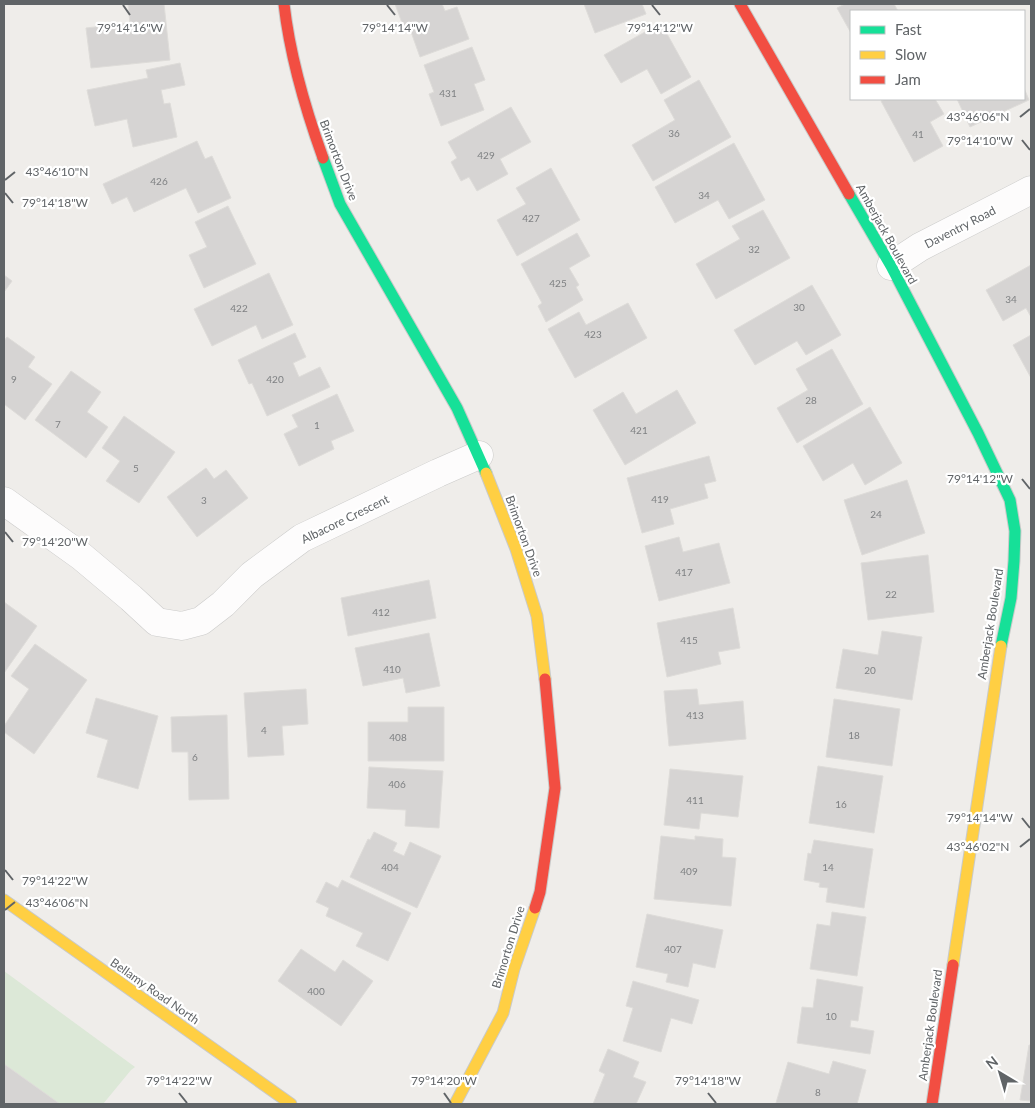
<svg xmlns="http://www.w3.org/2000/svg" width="1035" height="1108" font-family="Lato,sans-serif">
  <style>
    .green { fill: #dce8d7 }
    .building { fill: #d6d4d3; stroke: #dedcd9 }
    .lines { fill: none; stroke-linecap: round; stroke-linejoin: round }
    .street-casing { stroke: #cbcbca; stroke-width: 29 }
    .fast-casing { stroke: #c9cac9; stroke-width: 13 }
    .slow-casing { stroke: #c9cac9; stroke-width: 13 }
    .jam-casing { stroke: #c9cac9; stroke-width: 13 }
    .street { stroke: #fdfcfc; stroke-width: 28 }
    .fast { stroke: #16e098; stroke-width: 11 }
    .slow { stroke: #ffcf43; stroke-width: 11 }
    .jam { stroke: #f24e42; stroke-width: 11 }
    .ticks { fill: none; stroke: #606467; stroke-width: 2 }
    .labels { text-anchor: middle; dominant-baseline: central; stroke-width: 4.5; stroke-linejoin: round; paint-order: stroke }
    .number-label { font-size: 10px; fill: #7f8183 }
    .street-label { font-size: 12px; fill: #606467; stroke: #fff }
    .ticks-label { font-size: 12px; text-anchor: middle; fill: #606467; stroke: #fff; stroke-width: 4.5; stroke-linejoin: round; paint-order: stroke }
  </style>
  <rect width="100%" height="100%" fill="#efedea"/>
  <path class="green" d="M4 971 135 1067 131 1070 103 1104H60L4 1064Z"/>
  <g class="building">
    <path d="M128 4H164L170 60 91 68 86 28 130 23Z"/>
    <path d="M395 4H442L445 11 457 7 469 39 420 57 410 29 405 31Z"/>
    <path d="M584 4H642L646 14 595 33Z"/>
    <path d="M845 4H894L898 11H851V33L837 8Z"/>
    <path d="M661 23 691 77 661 94 647 69 621 83 604 55Z"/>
    <path d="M472 47 485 80 474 84 484 110 441 126 429 94 434 92 424 65Z"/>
    <path d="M180 63 185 85 161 90 164 104 170 103 177 137 133 147 127 119 95 126 87 90 148 78 146 70Z"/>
    <path d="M699 80 731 137 653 181 632 145 675 120 664 100Z"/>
    <path d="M1024 88 1029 100 970 127 957 99H1024Z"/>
    <path d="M885 99H935L944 114 930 122 943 146 914 162 881 101Z"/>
    <path d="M511 107 531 142 500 159 508 174 477 191 469 177 461 181 451 162 457 158 448 142Z"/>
    <path d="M197 141 205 159 212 156 231 198 198 213 186 188 134 212 127 197 112 204 103 184Z"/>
    <path d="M734 143 765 200 729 219 718 200 675 223 655 187Z"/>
    <path d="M551 168 580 220 517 256 497 220 526 204 516 188Z"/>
    <path d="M228 206 256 264 204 288 189 255 207 247 195 222Z"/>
    <path d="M763 210 790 258 716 299 696 264 740 239 732 226Z"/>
    <path d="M577 233 590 256 569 268 579 285 576 287 583 300 546 322 538 306 542 303 521 264Z"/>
    <path d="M1031 265V317L1026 308 1003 321 986 290Z"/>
    <path d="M269 273 293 325 262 339 256 325 212 346 194 309Z"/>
    <path d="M4 275 12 281 4 292Z"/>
    <path d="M812 285 841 335 806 355 797 341 755 365 734 330Z"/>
    <path d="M628 303 647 338 575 378 548 329 579 312 586 325Z"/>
    <path d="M295 333 306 357 293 363 299 377 320 367 330 387 267 416 252 383 249 384 238 360Z"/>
    <path d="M1031 335V378L1013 345Z"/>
    <path d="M7 337 35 357 28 367 52 384 25 420 4 404V341Z"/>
    <path d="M832 349 863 404 797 443 777 408 808 390 796 369Z"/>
    <path d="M71 371 101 392 87 412 108 427 86 458 35 420Z"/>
    <path d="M677 390 696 423 625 465 593 410 623 392 636 414Z"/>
    <path d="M337 394 354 431 331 441 334 449 299 466 284 434 298 427 292 415Z"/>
    <path d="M870 407 902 463 865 485 853 463 823 481 803 446Z"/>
    <path d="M124 416 175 452 139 503 106 481 120 461 102 448Z"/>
    <path d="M709 456 716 481 704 484 708 498 670 509 674 524 642 533 627 478Z"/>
    <path d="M206 468 214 479 226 470 248 498 197 537 167 497Z"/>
    <path d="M907 480 925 533 862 555 844 500Z"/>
    <path d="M679 537 683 552 719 543 730 583 659 601 645 546Z"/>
    <path d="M928 555 934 612 868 620 861 563Z"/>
    <path d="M429 580 436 618 348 636 341 598Z"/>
    <path d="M4 602 37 626 4 673Z"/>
    <path d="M733 608 740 648 718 652 721 664 667 677 657 623Z"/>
    <path d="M882 631 922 637 912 700 836 688 843 649 878 655Z"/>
    <path d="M429 633 440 686 406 693 403 678 363 686 355 648Z"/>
    <path d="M35 644 87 680 34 754 4 732V726L29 689 11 676Z"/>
    <path d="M306 689 308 724 282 726 284 755 248 757 244 693Z"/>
    <path d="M697 689 699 705 743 701 746 739 669 746 664 691Z"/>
    <path d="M96 698 158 716 138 789 97 777 108 740 86 733Z"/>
    <path d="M834 699 900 709 892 766 826 757Z"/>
    <path d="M408 707H444V761H368V722H408Z"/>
    <path d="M227 715 229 799 189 800 188 752H172L171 717Z"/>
    <path d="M818 766 883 776 874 833 809 823Z"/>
    <path d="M369 767 443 771 439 828 405 826 406 810 367 808Z"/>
    <path d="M670 769 743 776 738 817 701 813 699 829 664 825Z"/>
    <path d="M374 832 397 843 393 851 404 856 410 842 441 856 417 908 350 877 368 839 370 840Z"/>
    <path d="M661 836 695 840V836L723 839 722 857 736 858 731 906 654 899Z"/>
    <path d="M814 840 873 849 864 908 826 902 828 888 819 887 820 883 804 880 808 853 811 854Z"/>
    <path d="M342 880 411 913 388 961 356 946 363 933 326 916 329 908 316 902 326 882 338 888Z"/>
    <path d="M832 912 866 917 857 976 810 969 817 924 830 926Z"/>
    <path d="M647 914 723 930 715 968 693 963 688 987 666 982 668 974 636 967Z"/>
    <path d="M301 949 335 972 343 960 373 981 341 1026 278 981Z"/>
    <path d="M817 979 863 987 858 1021 851 1020 850 1027 874 1031 870 1054 797 1043 802 1007 813 1008Z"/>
    <path d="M633 981 699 1000 692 1024 671 1018 661 1052 623 1041 633 1008 626 1006Z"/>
    <path d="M1029 1045H1031V1101L1020 1100Z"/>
    <path d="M608 1049 639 1062 633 1077 646 1082 636 1104H593L605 1074 599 1071Z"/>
    <path d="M833 1061 866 1070 857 1104 776 1103 788 1062 829 1074Z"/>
    <path d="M4 1064 60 1104H4Z"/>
  </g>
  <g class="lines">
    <defs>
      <g id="street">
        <path d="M891 266 920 247 1031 190"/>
        <path d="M4 501 81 556 131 598 157 622 182 626 201 621 223 604 252 575 302 538 438 473 479 455"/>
      </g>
      <g id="fast">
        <path d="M323 158 340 204 457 408 486 473"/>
        <path d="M849 194 891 266 978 433 1010 500 1015 531 1014 561 1011 598 1001 646"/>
      </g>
      <g id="slow">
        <path d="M486 473 516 549 537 616 545 679"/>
        <path d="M4 900 291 1104"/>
        <path d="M953 965 1001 646"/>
        <path d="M455 1104 503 1013 514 969 535 908"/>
      </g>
      <g id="jam">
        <path d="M284 4C290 57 305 108 323 158"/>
        <path d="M740 4 849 194"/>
        <path d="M535 908 540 892 555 788 545 679"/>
        <path d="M932 1104 953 965"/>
      </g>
    </defs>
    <use href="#street" class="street-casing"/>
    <use href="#fast" class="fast-casing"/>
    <use href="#slow" class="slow-casing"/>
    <use href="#jam" class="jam-casing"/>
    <use href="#street" class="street"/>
    <use href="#fast" class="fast"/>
    <use href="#slow" class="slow"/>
    <use href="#jam" class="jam"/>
  </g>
  <path class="ticks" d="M123 5 130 15M387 5 395 15M652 5 660 15M1020 117 1030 109M1022 140 1030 150M5 180 15 172M5 193 13 203M1022 479 1030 489M5 532 13 542M1022 818 1030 828M1020 847 1030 839M5 870 13 880M5 910 15 902M179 1093 187 1103M444 1093 451 1103M708 1093 716 1103"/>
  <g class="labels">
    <g class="number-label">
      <text x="448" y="93">431</text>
      <text x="674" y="133">36</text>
      <text x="918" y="134">41</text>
      <text x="486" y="155">429</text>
      <text x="159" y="181">426</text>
      <text x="704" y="195">34</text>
      <text x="531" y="218">427</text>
      <text x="754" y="249">32</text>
      <text x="558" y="283">425</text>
      <text x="1011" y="299">34</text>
      <text x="799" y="307">30</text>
      <text x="239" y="308">422</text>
      <text x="593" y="334">423</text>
      <text x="14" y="379">9</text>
      <text x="275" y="379">420</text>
      <text x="811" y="400">28</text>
      <text x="58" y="424">7</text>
      <text x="317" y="425">1</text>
      <text x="639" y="430">421</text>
      <text x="136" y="468">5</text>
      <text x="660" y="499">419</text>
      <text x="204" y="500">3</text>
      <text x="876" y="514">24</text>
      <text x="684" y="572">417</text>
      <text x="891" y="594">22</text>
      <text x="381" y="612">412</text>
      <text x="689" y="640">415</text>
      <text x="392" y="669">410</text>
      <text x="870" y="670">20</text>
      <text x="695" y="715">413</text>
      <text x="264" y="730">4</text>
      <text x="854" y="735">18</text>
      <text x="398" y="737">408</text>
      <text x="195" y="757">6</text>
      <text x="397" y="784">406</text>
      <text x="695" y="800">411</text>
      <text x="841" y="804">16</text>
      <text x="390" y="867">404</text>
      <text x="828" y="867">14</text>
      <text x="689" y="871">409</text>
      <text x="673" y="949">407</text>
      <text x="316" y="991">400</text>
      <text x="831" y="1016">10</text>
      <text x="818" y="1092">8</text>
    </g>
    <g class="street-label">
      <text transform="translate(339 160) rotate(69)">Brimorton Drive</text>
      <text transform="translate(960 227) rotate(-27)">Daventry Road</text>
      <text transform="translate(887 234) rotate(61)">Amberjack Boulevard</text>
      <text transform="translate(345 519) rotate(-26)">Albacore Crescent</text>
      <text transform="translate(524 536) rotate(70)">Brimorton Drive</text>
      <text transform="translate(990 624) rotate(-81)">Amberjack Boulevard</text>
      <text transform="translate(508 947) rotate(-73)">Brimorton Drive</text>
      <text transform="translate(155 991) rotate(35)">Bellamy Road North</text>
      <text transform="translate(930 1025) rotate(-82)">Amberjack Boulevard</text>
    </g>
  </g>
  <g class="ticks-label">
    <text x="130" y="32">79°14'16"W</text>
    <text x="395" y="32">79°14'14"W</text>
    <text x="660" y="32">79°14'12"W</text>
    <text x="978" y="121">43°46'06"N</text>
    <text x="980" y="145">79°14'10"W</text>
    <text x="57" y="176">43°46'10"N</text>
    <text x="55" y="207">79°14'18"W</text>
    <text x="980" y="483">79°14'12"W</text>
    <text x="55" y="546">79°14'20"W</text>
    <text x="980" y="822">79°14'14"W</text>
    <text x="978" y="851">43°46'02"N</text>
    <text x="55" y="885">79°14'22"W</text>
    <text x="57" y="907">43°46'06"N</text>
    <text x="179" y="1085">79°14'22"W</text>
    <text x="444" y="1085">79°14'20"W</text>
    <text x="708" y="1085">79°14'18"W</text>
  </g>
  <rect width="1035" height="1108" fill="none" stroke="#606467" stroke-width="10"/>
  <rect x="850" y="10" width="175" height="90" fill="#ffffff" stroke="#bfc1c2"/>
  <rect x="860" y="26" width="25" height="8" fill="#16e098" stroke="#bfc1c2"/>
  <text x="895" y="35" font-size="15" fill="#606467">Fast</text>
  <rect x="860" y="51" width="25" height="8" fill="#ffcf43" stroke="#bfc1c2"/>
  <text x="895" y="60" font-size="15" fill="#606467">Slow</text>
  <rect x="860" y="76" width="25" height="8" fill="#f24e42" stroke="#bfc1c2"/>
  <text x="895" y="85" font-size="15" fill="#606467">Jam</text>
  <g transform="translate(1000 1073) rotate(322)" stroke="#ffffff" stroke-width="4" paint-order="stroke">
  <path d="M0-4L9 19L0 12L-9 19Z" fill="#606467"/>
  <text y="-8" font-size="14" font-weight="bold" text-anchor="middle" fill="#606467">N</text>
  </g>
</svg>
